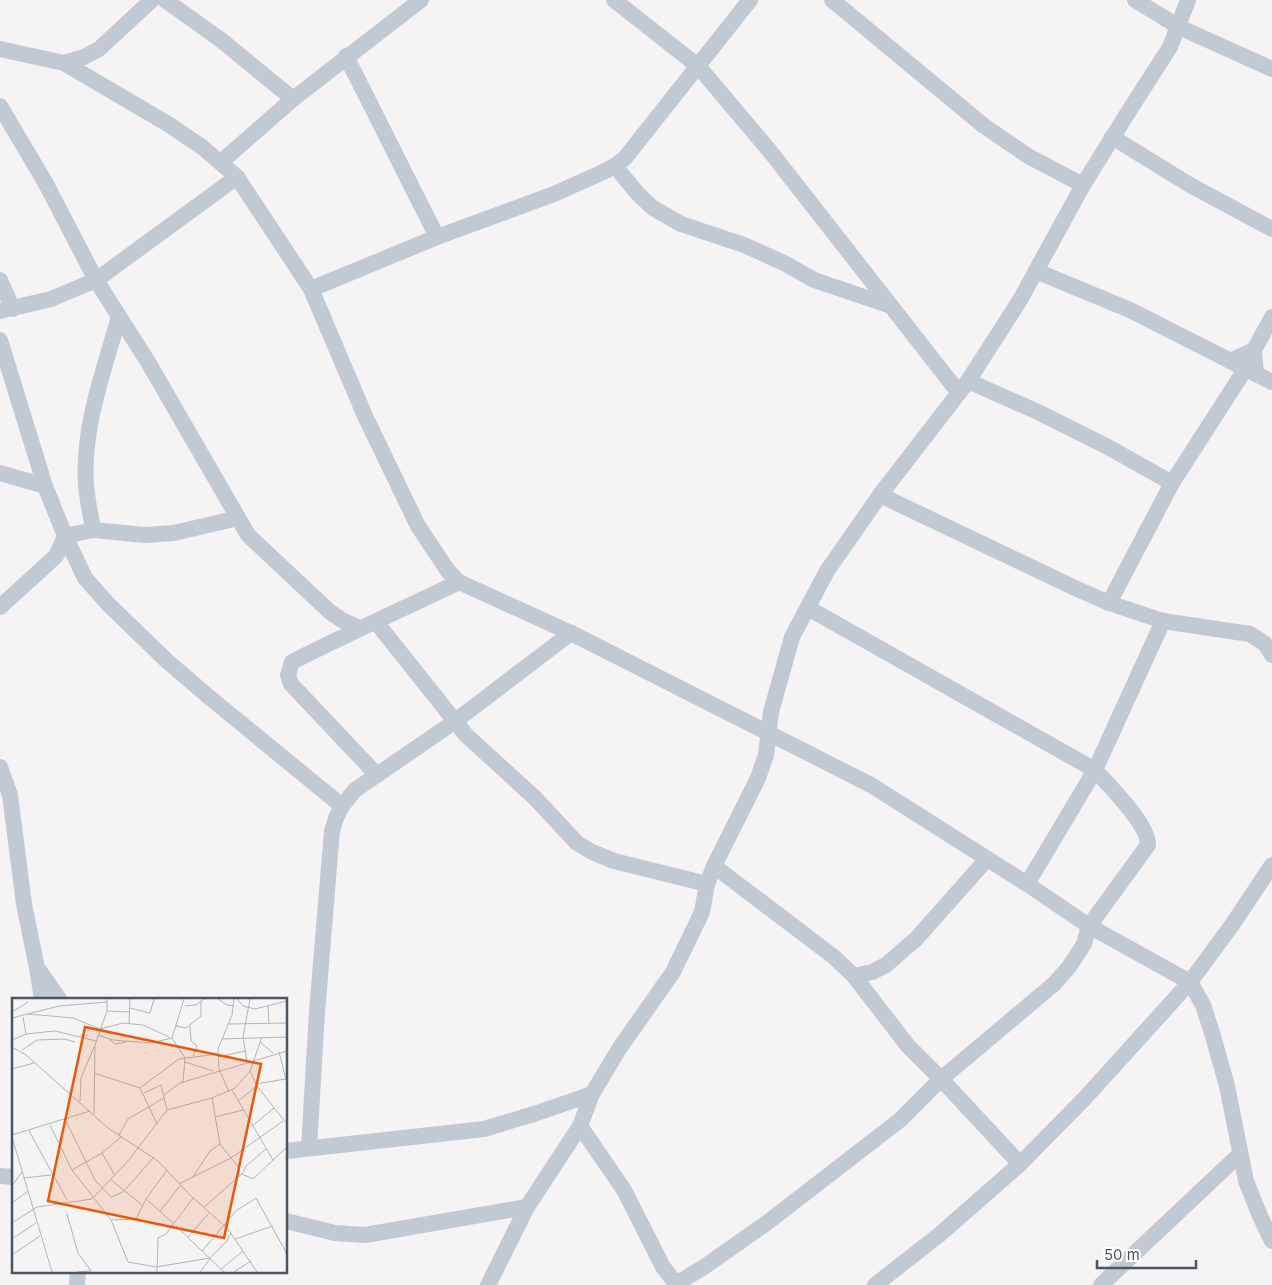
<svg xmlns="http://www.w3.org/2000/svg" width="1272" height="1285" font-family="Inter,sans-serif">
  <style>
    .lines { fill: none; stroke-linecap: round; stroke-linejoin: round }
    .minor { stroke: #c1cad2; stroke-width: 16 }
    .inset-road { fill: none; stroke: #b1b4b9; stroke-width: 1 }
    .view { fill: #e8590c; fill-opacity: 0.15; stroke: #e8590c; stroke-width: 2.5 }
    .inset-edge { fill: none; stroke: #4a5661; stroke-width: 2.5 }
  </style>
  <rect width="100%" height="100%" fill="#f5f3f3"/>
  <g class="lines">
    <g class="minor">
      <path d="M165 0 221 40 293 99"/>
      <path d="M614 0 698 66 769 150 959 393"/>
      <path d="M832 0 984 126 1028 156 1083 185"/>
      <path d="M1135 0 1179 27 1272 69"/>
      <path d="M0 49 64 63 168 124 202 147 237 177 311 289 365 416 418 526 448 571 459 582 571 633 871 785 1027 884 1089 926 1190 982 1203 1005 1213 1036 1227 1086 1246 1181 1260 1216 1272 1241"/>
      <path d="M346 56 437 237"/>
      <path d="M64 63 84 57 99 49 152 0"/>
      <path d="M0 106 45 182 96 280 148 362 248 535 330 612 342 620 359 628"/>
      <path d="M1112 137 1190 185 1272 229"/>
      <path d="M221 162 293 99 421 0"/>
      <path d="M615 166 638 194 653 208 681 224 744 245 786 264 814 280 891 306"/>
      <path d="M1036 271 1130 310 1272 382"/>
      <path d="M0 280 13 309"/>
      <path d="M311 289 437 237 554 194 601 173 615 166 625 158 750 0"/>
      <path d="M0 311 51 299 96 280 237 177"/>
      <path d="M0 340 45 486 65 536 85 578 108 604 167 661 209 697 342 806"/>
      <path d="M1254 350 1272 317"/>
      <path d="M1230 361 1254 350 1256 374"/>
      <path d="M968 381 1038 412 1108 447 1172 483"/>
      <path d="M0 473 45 486"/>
      <path d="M880 495 1075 588 1109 603 1163 621 1250 634 1265 644 1272 655"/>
      <path d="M93 530C91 515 87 500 86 485 82 428 104 370 119 317"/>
      <path d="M1109 603 1172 483 1246 368"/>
      <path d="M0 607 56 556 65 536 93 530 145 535 174 533 238 518"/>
      <path d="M376 622 466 735 535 798 577 843 592 852 614 861 707 884"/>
      <path d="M0 767 10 795 24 904 37 968 42 999"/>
      <path d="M377 775 291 684 288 675 292 662C347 634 403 609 459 582"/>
      <path d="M714 866 834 957 854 976 908 1046 941 1079 1020 1164"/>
      <path d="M1027 884 1095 770 1163 621"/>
      <path d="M39 970 59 999"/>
      <path d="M854 976 872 972 886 965 916 939 987 859"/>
      <path d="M580 1126 624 1190 663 1267 677 1285"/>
      <path d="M309 1148 317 1012 332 831 336 818 342 806 355 790 454 722 571 633"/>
      <path d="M286 1151 484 1129 537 1113 592 1094"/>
      <path d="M0 1176 14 1177"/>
      <path d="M286 1221 335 1233 365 1235 527 1207"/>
      <path d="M676 1284 704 1267 768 1222 900 1120 941 1079 1054 984 1069 967 1084 944 1089 926 1148 845C1149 825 1109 785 1095 770L808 608"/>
      <path d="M77 1285 78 1271"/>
      <path d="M488 1285 527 1207 580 1126 592 1094 619 1049 673 972 702 912 707 884 714 866 758 778 766 755 771 712 792 637 827 571 880 495 968 381 1020 300 1083 185 1127 114 1170 47 1188 0"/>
      <path d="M875 1285 939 1235 1020 1164 1085 1098 1190 982 1232 925 1272 865"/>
      <path d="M1101 1285 1240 1154"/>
    </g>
  </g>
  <g transform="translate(12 998)">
    <rect width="275" height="275" fill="#f5f3f3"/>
    <path class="inset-road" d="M206 1 215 7 222 8M225 1 231 8 243 11 275 3M173 8 184 7 192 1M256 8 257 25M118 10 138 15 142 1M95 13 118 14M0 14 16 4M16 16 61 20 88 31 111 25 131 27 157 39M11 19 14 36M0 20 47 8 95 4M117 26 118 1M216 26 275 25M164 28 174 30 189 18V3M178 28 179 43 185 48 181 58M86 37 101 42 139 45 160 40M160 40 173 60 171 84M160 40 172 1M210 41 275 39M0 42 14 36 43 33 84 43M98 42 103 46 114 44M248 44 261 55M0 49 14 57 96 130 146 163 178 197 216 231 245 274M10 52 25 42 52 41 63 44M206 59 233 53M235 63 231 39 238 1M173 64 201 73M0 71 22 65M238 73 245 88 275 126M82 75 128 90 145 126M243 86 274 81 267 54M128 90 167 61 206 56M220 92 261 162M217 94 207 71 206 51 220 17 222 1M132 95 149 87 155 112M152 97 168 85 275 53M200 100 208 146 227 170V178M68 103 69 80 82 49M226 103 245 88M82 116 83 47 95 13V1M203 119 231 112M53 121 83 182 99 199 111 194 142 159M38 127 60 172 99 222 116 264 144 269 198 260 215 243 219 235M239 129 262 110M17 133 55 202M0 137 78 113M107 137 116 121 152 100M0 139 40 274M90 155 102 176M60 172 90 155 109 139M230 176 234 168 254 151M181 179 198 153 208 146M11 180 39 177M98 181 130 207M167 186 219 160 271 123M0 188 10 174M134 201 162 226M0 205 16 193M192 209 230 176 241 181 275 149M148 213 168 188M55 216 66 255 79 273 65 274M99 222 124 221 134 201 155 172M0 225 25 209 80 201 116 163 155 112 200 100 223 90 238 73 250 39M164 228 212 274M176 239 197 215M0 241 24 225M223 241 261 228M190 253 224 213 244 200 275 256M0 257 28 238M209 271 231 253M145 274 146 240 154 236 181 200M188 274 198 261M222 274 239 263"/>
    <path class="view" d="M73 29 249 66 212 240 36 203Z"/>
    <rect width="275" height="275" class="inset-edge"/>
  </g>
  <path d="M1097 1260v8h99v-8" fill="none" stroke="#4a5661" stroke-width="2.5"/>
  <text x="1104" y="1260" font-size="15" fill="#4a5661" stroke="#ffffff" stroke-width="4" paint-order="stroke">50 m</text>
</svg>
